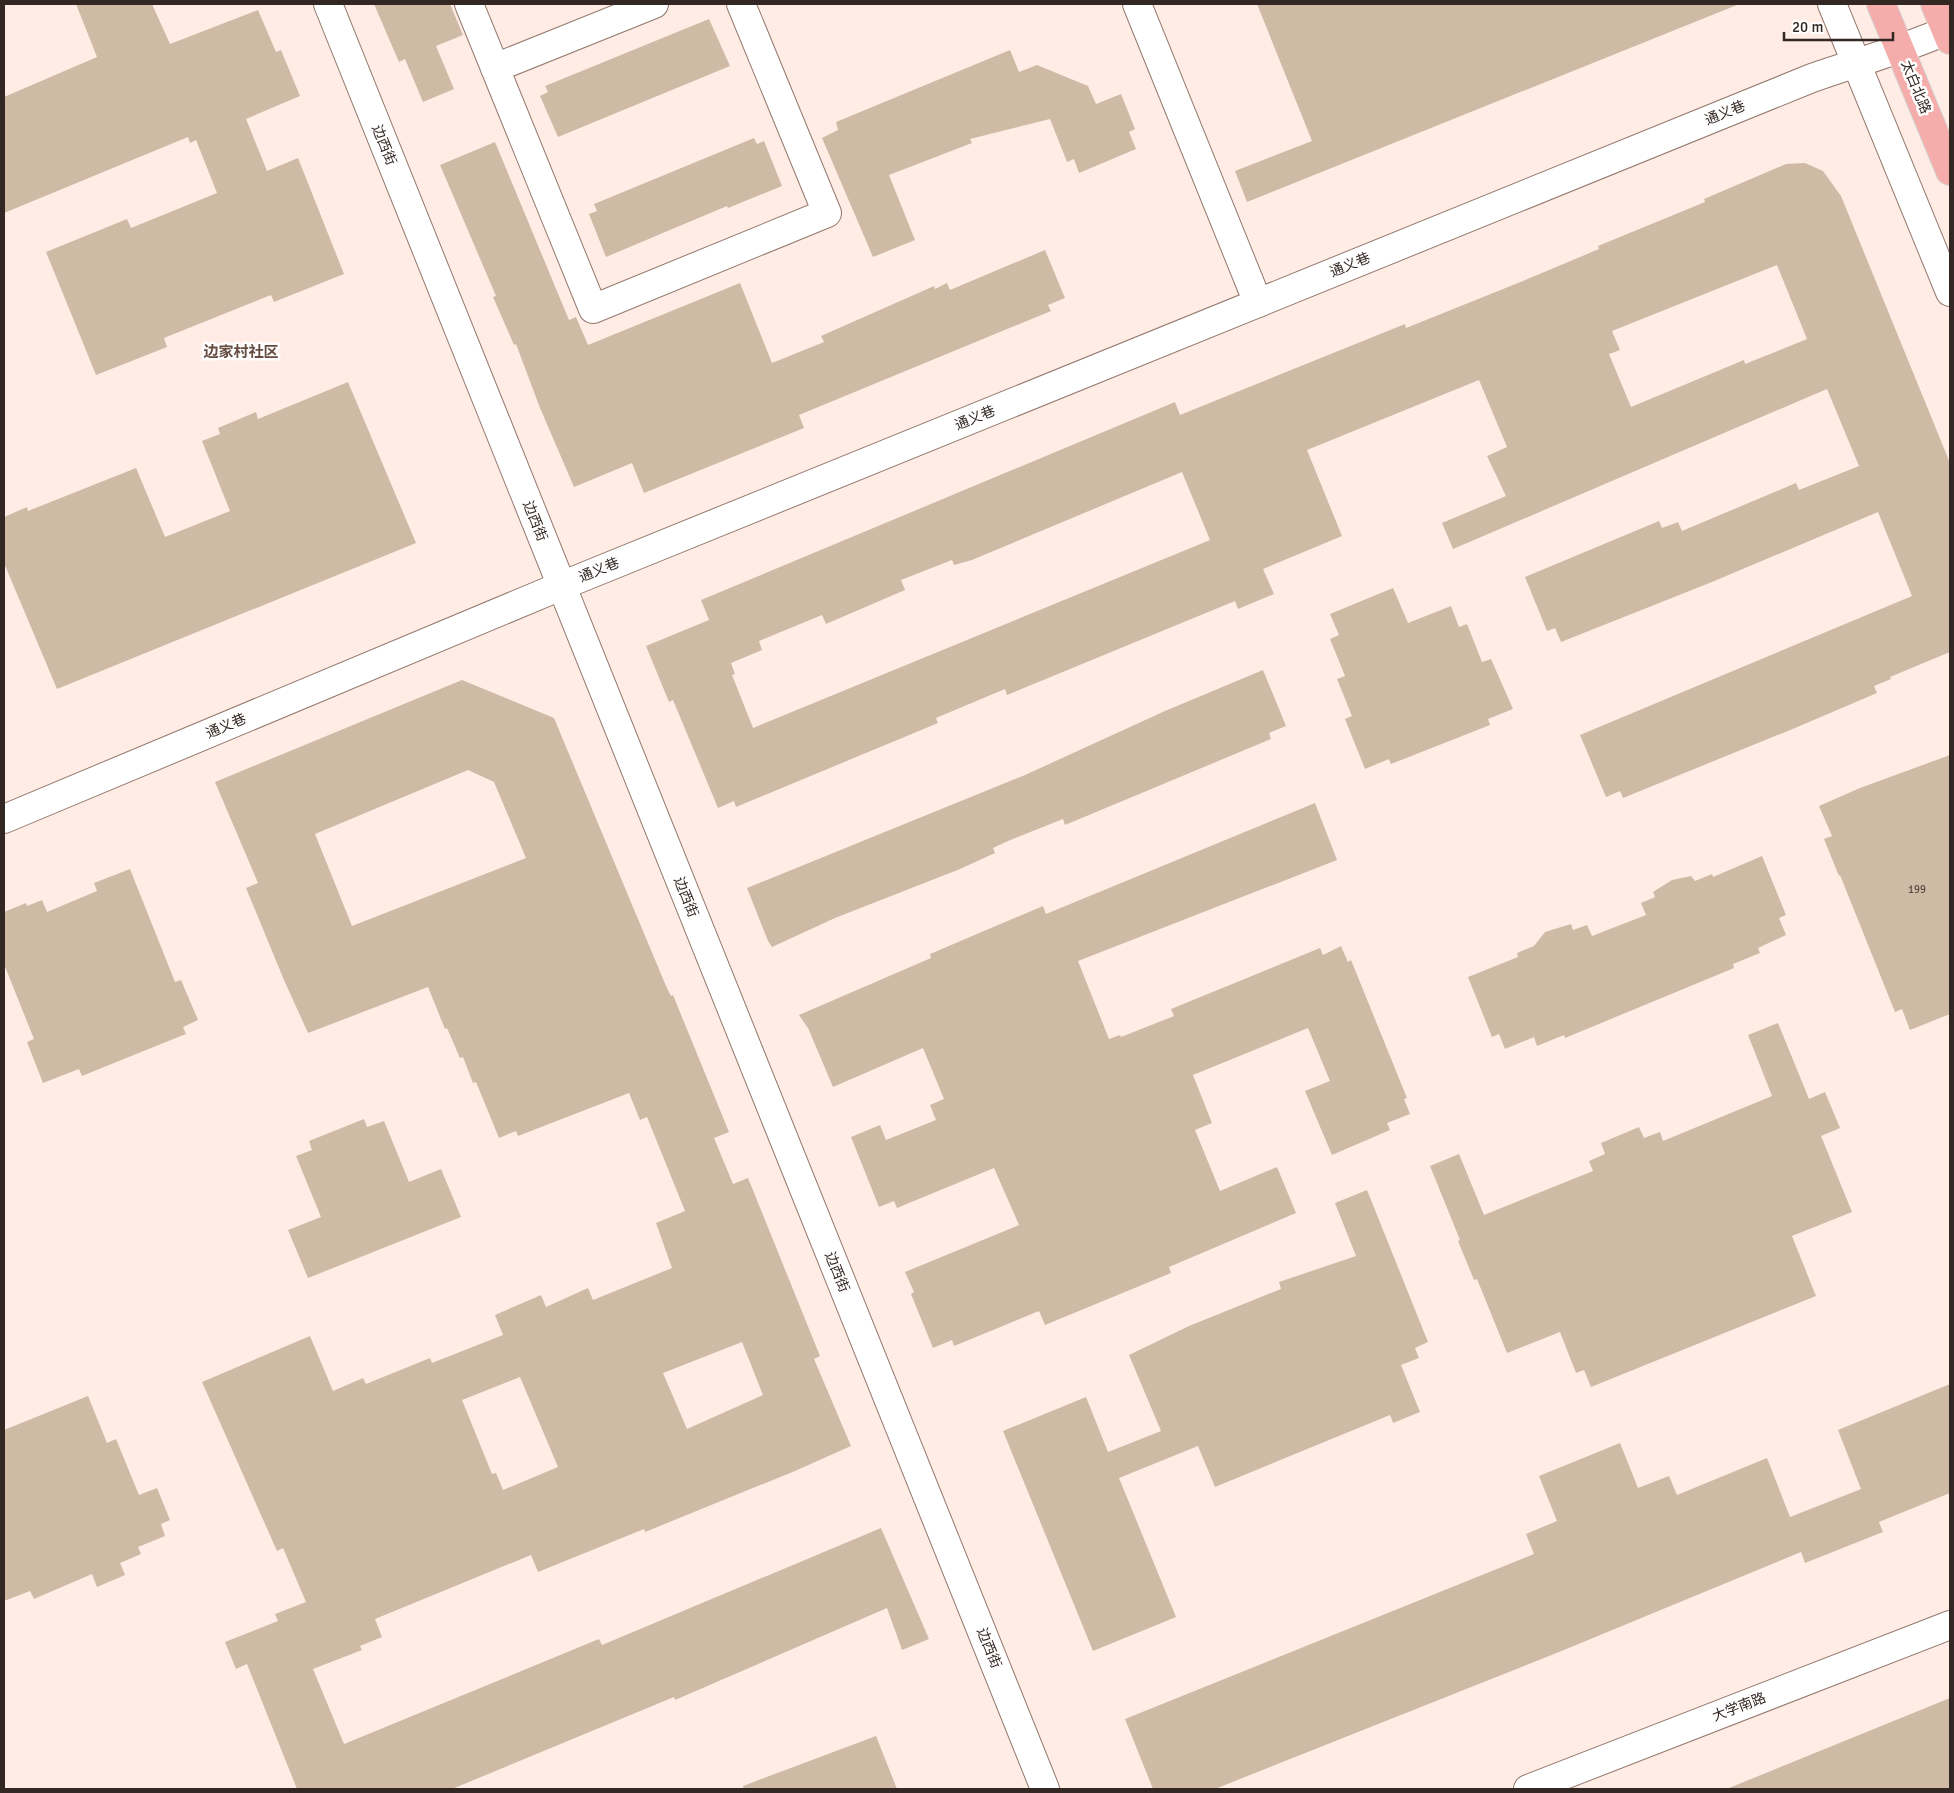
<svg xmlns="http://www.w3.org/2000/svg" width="1954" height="1793" font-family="Signika,'Noto Sans SC',sans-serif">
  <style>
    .building { fill: #cfbaa6; fill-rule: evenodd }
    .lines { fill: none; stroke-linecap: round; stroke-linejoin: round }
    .minor-casing { stroke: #92786d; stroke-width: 30 }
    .major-casing { stroke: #d6d4d3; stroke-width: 30 }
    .minor { stroke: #fff; stroke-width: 28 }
    .major { stroke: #f4adaa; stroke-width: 28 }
    .labels { text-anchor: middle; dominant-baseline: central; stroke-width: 5; stroke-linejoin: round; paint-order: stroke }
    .number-label { font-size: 11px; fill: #594c44 }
    .street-label { font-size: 14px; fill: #322723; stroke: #fefefe }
    .neighbourhood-label { font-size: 15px; font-weight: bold; fill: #654d42; stroke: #fefefe }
  </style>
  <rect width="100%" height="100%" fill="#ffede5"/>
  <g class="building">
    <path d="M76 4H152L170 44 258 10 276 52 281 50 300 96 246 119 267 171 298 158 344 274 274 302 271 295 164 338 167 347 96 375 46 252 127 219 131 228 217 193 196 140 190 143 188 137 4 213V97L97 57Z"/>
    <path d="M374 4H450L463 35 436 46 454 89 423 102 405 59 399 62Z"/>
    <path d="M1257 4H1736L1737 5 1247 202 1235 171 1312 141Z"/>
    <path d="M709 19 730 66 558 137 540 96 548 92 545 86Z"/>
    <path d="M1010 50 1019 72 1037 65 1088 86 1096 104 1121 94 1135 129 1129 132 1136 149 1079 173 1074 159 1067 162 1050 119 970 139 972 143 889 175 915 240 873 257 822 138 838 130 836 122Z"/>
    <path d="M754 138 757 144 764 141 782 186 728 208 727 206 606 257 589 214 597 211 594 204Z"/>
    <path d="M495 142 569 320 576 317 588 345 740 283 772 363 824 342 821 336 934 286 935 289 947 283 950 290 1045 250 1065 298 1048 305 1051 311 799 415 804 428 644 493 632 463 574 487 540 408 516 344 514 345 493 297 496 296 440 165Z"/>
    <path d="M1805 163 1823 171 1841 196 1950 463V652L1890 677 1891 679 1874 686 1877 693 1795 728 1623 798 1620 791 1606 797 1580 735 1912 596 1878 512 1712 582 1561 642 1555 628 1547 631 1525 577 1659 521 1662 528 1678 522 1682 531 1796 483 1799 490 1859 466 1827 389 1453 549 1442 523 1506 496 1487 456 1507 447 1479 380 1307 450 1342 536 1263 569 1274 594 1238 609 1235 601 1007 695 1005 689 936 718 938 723 890 743 736 807 734 801 718 808 673 700 669 702 646 646 709 620 701 600 1175 402 1180 415 1405 324 1406 328 1518 283 1599 249 1598 246 1705 202 1704 199 1786 164ZM1777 265 1807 339 1745 364 1744 360 1631 407 1609 354 1620 350 1612 331ZM1182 472 1210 540 753 728 732 675 735 674 731 663 762 650 759 641 822 615 826 624 905 590 901 580 952 560 954 565 972 560Z"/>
    <path d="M348 382 416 543 57 689 4 563V517L27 507 28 511 136 468 165 537 230 511 202 441 220 434 218 428 256 412 258 419Z"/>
    <path d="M1393 588 1408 623 1451 606 1459 627 1467 624 1482 662 1491 659 1513 709 1488 719 1490 725 1391 764 1389 759 1365 769 1345 719 1352 716 1337 679 1345 676 1330 639 1339 635 1330 614Z"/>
    <path d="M1263 670 1286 726 1269 733 1271 739 1065 825 1063 819 1008 841 993 848 995 853 960 869 835 918 772 947 768 941 747 888 1025 775 1165 711Z"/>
    <path d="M462 680 554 718 666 986 671 996 673 995 729 1132 714 1138 733 1184 748 1178 820 1356 814 1359 851 1446 795 1471 645 1532 644 1529 538 1572 531 1555 375 1619 382 1637 360 1646 362 1650 313 1669 344 1744 599 1639 602 1645 881 1528 929 1639 902 1650 887 1608 675 1700 674 1697 452 1789H297L247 1664 236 1669 225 1642 278 1621 275 1614 306 1602 283 1548 277 1551 202 1382 310 1336 333 1391 363 1378 366 1384 430 1358 432 1363 503 1335 495 1315 541 1295 546 1307 588 1288 593 1300 672 1268 656 1223 685 1211 647 1117 640 1120 629 1093 518 1136 516 1131 499 1138 476 1082 473 1083 463 1057 460 1058 447 1028 445 1029 428 987 308 1033 284 980 246 888 258 883 215 782ZM468 770 494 782 526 858 352 926 315 834ZM742 1342 763 1395 687 1429 663 1373ZM520 1377 558 1467 503 1490 496 1473 492 1474 462 1400Z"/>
    <path d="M1950 755V1014L1910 1030 1902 1009 1895 1012 1840 875 1839 876 1824 839 1832 836 1819 806 1860 788Z"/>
    <path d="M1315 803 1337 860 1078 961 1109 1039 1120 1035 1121 1037 1174 1016 1171 1009 1320 948 1323 955 1341 946 1348 962 1351 960 1407 1098 1404 1099 1410 1114 1387 1123 1390 1130 1332 1155 1305 1091 1330 1081 1308 1028 1193 1075 1212 1123 1195 1130 1220 1191 1277 1167 1296 1213 1169 1267 1171 1273 1045 1325 1039 1311 954 1346 952 1340 933 1348 911 1294 914 1292 905 1272 1019 1225 994 1168 897 1208 894 1201 879 1207 851 1137 880 1125 886 1140 936 1120 930 1105 944 1099 923 1048 833 1087 808 1028 799 1015 931 958 930 954 1043 906 1046 914Z"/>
    <path d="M1762 856 1786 915 1779 918 1786 935 1758 948 1760 953 1733 964 1734 968 1565 1038 1564 1035 1537 1046 1534 1037 1505 1049 1499 1034 1492 1037 1468 977 1518 957 1517 953 1534 946 1545 932 1571 924 1573 930 1587 925 1592 936 1646 915 1641 903 1655 897 1653 892 1672 880 1691 876 1695 881 1712 874 1713 877Z"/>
    <path d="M130 869 175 982 181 980 198 1020 183 1027 186 1034 146 1050 82 1076 79 1069 43 1083 27 1042 34 1039 4 964V912L26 903 27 906 42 900 47 912 97 891 94 883Z"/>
    <path d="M1778 1023 1809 1099 1825 1092 1840 1128 1821 1136 1852 1212 1792 1236 1816 1296 1591 1387 1584 1370 1576 1373 1560 1332 1507 1353 1477 1279 1474 1280 1458 1241 1460 1240 1430 1166 1459 1154 1484 1215 1593 1171 1589 1161 1605 1154 1601 1143 1639 1127 1644 1138 1660 1132 1663 1141 1772 1096 1748 1035Z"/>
    <path d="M364 1119 367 1127 384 1121 409 1182 441 1169 461 1217 308 1278 288 1230 321 1217 296 1156 312 1150 309 1141Z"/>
    <path d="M1367 1190 1428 1342 1415 1348 1419 1358 1401 1365 1420 1412 1393 1423 1390 1415 1215 1487 1198 1446 1119 1478 1176 1617 1093 1651 1003 1431 1086 1397 1108 1452 1161 1431 1129 1355 1189 1326 1281 1289 1279 1282 1356 1256 1335 1203Z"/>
    <path d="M1950 1384V1493L1879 1522 1883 1532 1805 1563 1801 1552 1559 1652 1215 1789H1153L1125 1719 1534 1554 1526 1534 1557 1521 1539 1476 1620 1443 1638 1488 1669 1476 1677 1495 1767 1458 1790 1517 1861 1489 1838 1430Z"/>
    <path d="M88 1396 107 1443 116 1439 139 1495 157 1488 170 1520 161 1524 165 1536 138 1547 141 1554 120 1563 125 1575 97 1587 92 1574 34 1599 30 1591 4 1601V1430Z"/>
    <path d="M1950 1698V1789H1729V1788Z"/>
    <path d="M876 1736 897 1789H744L743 1786Z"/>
  </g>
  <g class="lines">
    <defs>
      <g id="minor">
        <path d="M328 4 1045 1789"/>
        <path d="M469 4 495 68"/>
        <path d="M654 4 495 68 593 309 827 213 741 4"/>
        <path d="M1137 4 1258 303"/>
        <path d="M1832 4 1950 292"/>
        <path d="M4 819 561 586 1812 78C1858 62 1905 49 1950 29"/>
        <path d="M1528 1789 1950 1625"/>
      </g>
      <g id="major">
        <path d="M1881 4 1950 171"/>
        <path d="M1935 4 1950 40"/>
      </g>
    </defs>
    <use href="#minor" class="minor-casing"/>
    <use href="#major" class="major-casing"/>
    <use href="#minor" class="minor"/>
    <use href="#major" class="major"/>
  </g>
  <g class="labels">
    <g class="number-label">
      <text x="1917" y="889">199</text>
    </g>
    <g class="street-label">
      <text transform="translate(1916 87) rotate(68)">太白北路</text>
      <text transform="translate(1725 113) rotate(-22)">通义巷</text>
      <text transform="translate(384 145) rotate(68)">边西街</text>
      <text transform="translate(1350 265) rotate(-22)">通义巷</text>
      <text transform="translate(975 418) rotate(-22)">通义巷</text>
      <text transform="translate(535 521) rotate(68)">边西街</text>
      <text transform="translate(599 570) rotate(-22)">通义巷</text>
      <text transform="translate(226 726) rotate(-23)">通义巷</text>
      <text transform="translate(686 897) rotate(68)">边西街</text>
      <text transform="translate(837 1272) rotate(68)">边西街</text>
      <text transform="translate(989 1648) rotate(68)">边西街</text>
      <text transform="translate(1739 1707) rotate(-21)">大学南路</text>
    </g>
    <g class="neighbourhood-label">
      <text x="241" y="352">边家村社区</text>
    </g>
  </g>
  <rect width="1954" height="1793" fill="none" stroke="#322723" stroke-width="10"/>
  <path d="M1784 32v8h109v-8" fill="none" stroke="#322723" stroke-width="2.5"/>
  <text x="1792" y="32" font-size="15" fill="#322723" stroke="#fefefe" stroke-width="4" paint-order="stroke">20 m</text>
</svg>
